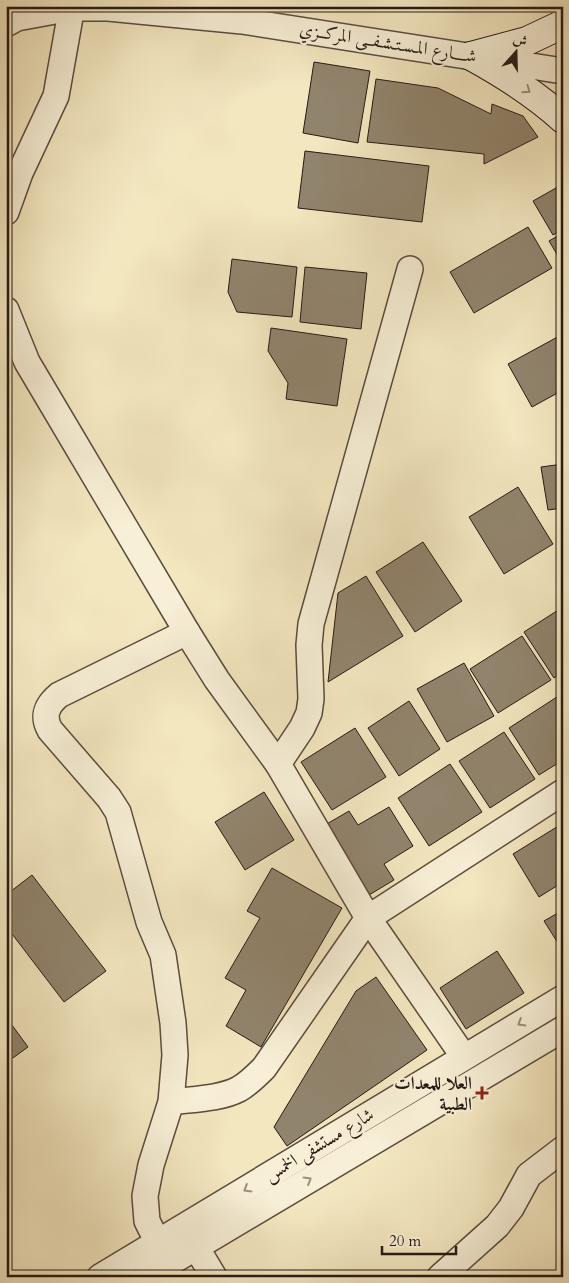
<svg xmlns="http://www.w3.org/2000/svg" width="569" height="1283" font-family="Cardo,Amiri,serif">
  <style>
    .building { fill: #91846d; stroke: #271914 }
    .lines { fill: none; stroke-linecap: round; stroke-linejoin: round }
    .street-casing { stroke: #5a4c3f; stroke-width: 28 }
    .secondary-casing { stroke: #271914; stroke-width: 30 }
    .street { stroke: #f7efd6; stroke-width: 25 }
    .secondary { stroke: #f7efd6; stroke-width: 28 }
    .oneway { stroke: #998f7f }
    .poi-dot { fill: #8f2418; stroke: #f7efd6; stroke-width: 2 }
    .labels { text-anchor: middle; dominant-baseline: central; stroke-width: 4; stroke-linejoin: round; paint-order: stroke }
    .street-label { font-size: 18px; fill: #271914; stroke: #f7efd6 }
    .poi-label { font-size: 18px; font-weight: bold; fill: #271914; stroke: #f7efd6; text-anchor: end }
  </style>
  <rect width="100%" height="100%" fill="#f3e7c0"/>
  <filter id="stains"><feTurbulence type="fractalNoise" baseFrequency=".004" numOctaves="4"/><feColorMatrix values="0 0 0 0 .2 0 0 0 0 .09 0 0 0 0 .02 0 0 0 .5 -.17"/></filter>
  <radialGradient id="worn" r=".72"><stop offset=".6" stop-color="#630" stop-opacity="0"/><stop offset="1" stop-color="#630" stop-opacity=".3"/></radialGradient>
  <g class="building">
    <path d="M314 62 370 71 358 143 303 133Z"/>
    <path d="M376 79 438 88 491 114 492 104 523 116 538 137 484 164V154L367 142Z"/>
    <path d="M305 151 429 166 422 222 298 208Z"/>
    <path d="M563 184V229L553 235 533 201Z"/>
    <path d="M528 227 552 268 474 313 450 272Z"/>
    <path d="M563 233V264L549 241Z"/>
    <path d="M232 259 297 267 292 317 237 312 228 292Z"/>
    <path d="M305 267 367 273 361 329 300 322Z"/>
    <path d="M271 328 347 339 337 406 286 399 288 383 268 351Z"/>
    <path d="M563 334V390L532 407 508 364Z"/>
    <path d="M563 464V508L548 510 541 467Z"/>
    <path d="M518 487 553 544 504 574 469 517Z"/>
    <path d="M423 542 462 601 415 632 376 572Z"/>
    <path d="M366 576 403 636 328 682 338 593Z"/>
    <path d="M563 607V672L554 678 524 632Z"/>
    <path d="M522 636 551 680 498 713 470 669Z"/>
    <path d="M464 663 494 716 447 742 417 689Z"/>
    <path d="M560 695 563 699V760L539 775 509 728Z"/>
    <path d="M409 701 440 749 399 776 368 728Z"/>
    <path d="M355 728 386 777 332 810 301 762Z"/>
    <path d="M504 732 535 779 490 808 459 761Z"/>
    <path d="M450 764 482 812 429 846 398 798Z"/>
    <path d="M264 792 294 840 245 870 215 822Z"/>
    <path d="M389 807 413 846 384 864 394 880 369 895 325 825 349 811 358 825Z"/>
    <path d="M560 825 563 830V882L539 897 513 854Z"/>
    <path d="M272 868 342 908 261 1047 226 1026 246 990 225 978 260 918 247 911Z"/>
    <path d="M32 875 106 971 64 1002 6 926V895Z"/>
    <path d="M563 910V951L544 921Z"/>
    <path d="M497 951 524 993 466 1029 440 988Z"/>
    <path d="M376 977 427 1050 287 1146 274 1127 356 991Z"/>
    <path d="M6 1017 28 1047 6 1063Z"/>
  </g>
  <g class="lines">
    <defs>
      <g id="street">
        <path d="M6 24 17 18 71 8H108L242 21 563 71"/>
        <path d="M6 212 20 173 56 96 72 6"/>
        <path d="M6 310 27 362 187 632 217 680 278 764"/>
        <path d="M464 1057 368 918 563 792"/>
        <path d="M171 1102C193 1099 220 1099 239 1089 248 1084 256 1076 264 1068L368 918 278 764 302 728 309 713 311 699 309 645 311 624 410 269"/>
        <path d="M158 1243 147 1221 145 1196 151 1165 171 1102 175 1055 173 1023 163 955 149 922 118 812 109 798 50 730C42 716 47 705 59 695L187 632"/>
        <path d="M196 1247 214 1277"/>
        <path d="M100 1277 563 998"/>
        <path d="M146 1277 563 1029"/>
        <path d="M440 1277 497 1226 511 1208 529 1175 563 1149"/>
      </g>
      <g id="secondary">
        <path d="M471 56C504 74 534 93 563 119"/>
        <path d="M471 56 527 41 563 24"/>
      </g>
    </defs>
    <use href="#street" class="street-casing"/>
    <use href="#secondary" class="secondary-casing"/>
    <use href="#street" class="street"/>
    <use href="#secondary" class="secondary"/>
  </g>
  <defs><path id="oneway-chevron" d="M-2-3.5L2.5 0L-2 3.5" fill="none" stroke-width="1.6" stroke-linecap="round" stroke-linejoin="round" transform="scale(1.25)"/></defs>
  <g class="oneway">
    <use href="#oneway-chevron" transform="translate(527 90) rotate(35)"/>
    <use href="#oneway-chevron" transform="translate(521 1023) rotate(149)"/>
    <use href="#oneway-chevron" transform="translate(308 1180) rotate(-31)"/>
    <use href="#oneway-chevron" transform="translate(247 1189) rotate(149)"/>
  </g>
  <path class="poi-dot" d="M479.5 1085.5h5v5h5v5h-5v5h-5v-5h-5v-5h5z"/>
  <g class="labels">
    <g class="street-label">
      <text transform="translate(388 43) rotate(9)">شــــارع المـسـتـشـفــى المركــزي</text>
      <text transform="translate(319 1145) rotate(-31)">شارع مستشفى الخمس</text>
    </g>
    <g class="poi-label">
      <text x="472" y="1083">العلا للمعدات<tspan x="472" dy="21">الطبية</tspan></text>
    </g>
  </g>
  <rect width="569" height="1283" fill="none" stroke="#f3e7c0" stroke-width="25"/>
  <rect x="8" y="8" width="554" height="1268" fill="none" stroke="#271914" stroke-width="2.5"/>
  <rect x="12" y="12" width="544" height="1258" fill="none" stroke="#271914"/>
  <g transform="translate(516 52) rotate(20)" stroke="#f7efd6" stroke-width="4" paint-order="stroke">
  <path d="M0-4L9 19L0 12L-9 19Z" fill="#271914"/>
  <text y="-8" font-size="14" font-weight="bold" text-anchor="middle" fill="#271914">ش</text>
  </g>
  <path d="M382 1246v8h74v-8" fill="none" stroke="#271914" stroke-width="2.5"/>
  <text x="389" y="1246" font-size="15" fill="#271914" stroke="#f7efd6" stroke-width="4" paint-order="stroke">20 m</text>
  <rect width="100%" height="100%" filter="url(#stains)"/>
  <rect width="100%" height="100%" fill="url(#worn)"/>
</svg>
